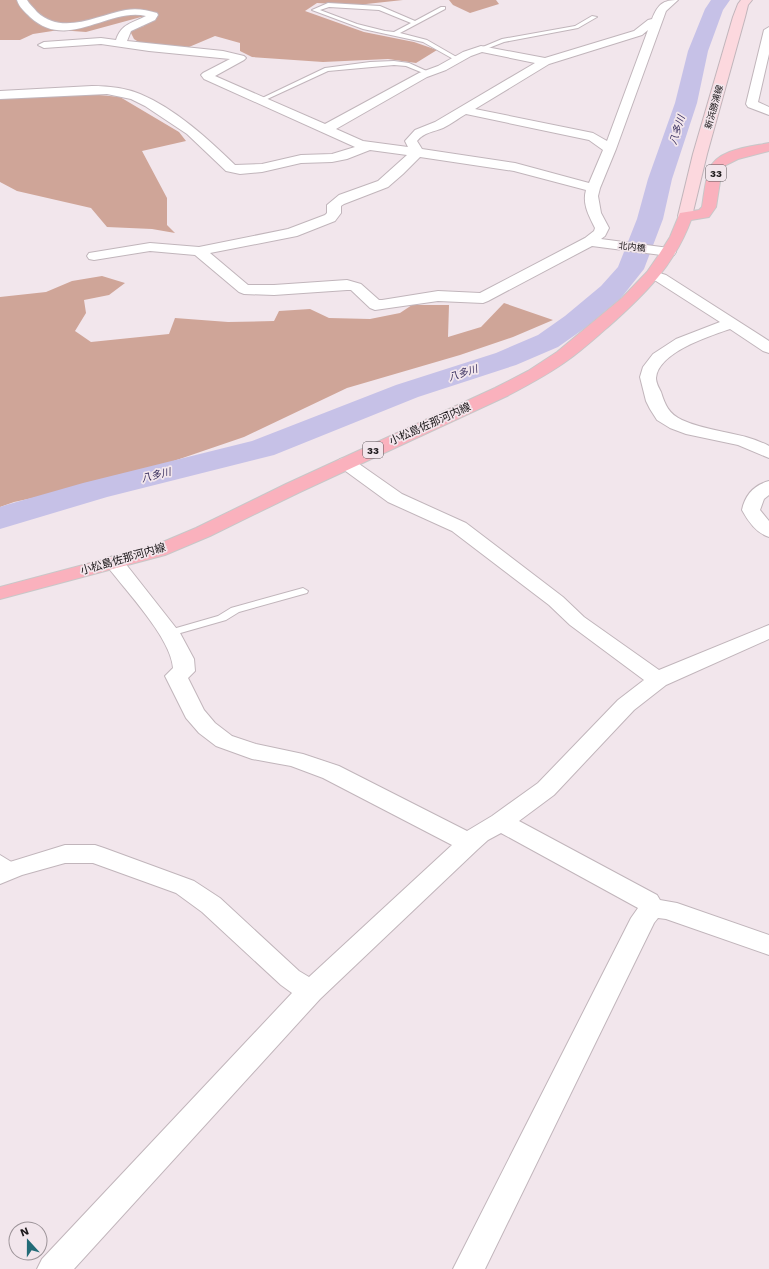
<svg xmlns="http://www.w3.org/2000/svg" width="769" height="1269" font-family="'Work Sans','Noto Sans JP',sans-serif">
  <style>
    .forest { fill: #cfa598 }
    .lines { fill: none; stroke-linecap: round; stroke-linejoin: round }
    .river { fill: #c6c1e7; fill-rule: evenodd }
    .lane-casing { stroke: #c1b5bb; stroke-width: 2 }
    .street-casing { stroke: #c1b5bb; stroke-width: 2 }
    .secondary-casing { stroke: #c1b5bb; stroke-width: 2 }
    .primary-casing { stroke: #c8c7c8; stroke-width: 2 }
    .lane { fill: #fff; fill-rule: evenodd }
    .street { fill: #fff; fill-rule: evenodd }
    .secondary { fill: #fcd8de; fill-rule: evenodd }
    .primary { fill: #fab1bd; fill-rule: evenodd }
    .labels { text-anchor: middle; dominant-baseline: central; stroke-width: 3.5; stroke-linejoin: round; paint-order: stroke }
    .far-street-label { font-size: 9px; fill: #1b1719; stroke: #f2e6ec }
    .far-water-label { font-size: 10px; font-style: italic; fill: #392f5f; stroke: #f2e6ec }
    .shield { fill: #f2e6ec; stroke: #5c5558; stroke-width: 1 }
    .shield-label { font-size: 10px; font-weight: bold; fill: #1b1719 }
    .street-label { font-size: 11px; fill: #1b1719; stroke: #f2e6ec }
  </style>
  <rect width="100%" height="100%" fill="#f2e6ec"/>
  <g class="forest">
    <path d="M0 0H403L357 5 317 3 305 11 364 32 414 42 437 50 416 63 388 59 323 62 252 57 240 51V43L215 36 189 47 140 43 134 39 130 31 144 26 141 17 86 32 59 30 33 34 20 40H0Z"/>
    <path d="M449 0H496L499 4 470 13 453 5Z"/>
    <path d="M89 94 120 97 179 132 186 141 142 151 167 198V225L175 233 152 229 107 227 91 208 17 191 0 182V99Z"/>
    <path d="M102 276 125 283 109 295 84 300 86 313 75 331 91 342 169 334 175 318 228 322 274 321 279 311 310 309 329 318 370 319 400 313 412 305H449L448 337 481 327 504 303 553 320 513 337 460 355 347 388 244 437 121 479 14 502 0 507V297L46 292 72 281Z"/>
  </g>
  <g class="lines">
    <path class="river" d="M711 0H730L723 10 708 51 697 103 672 179 663 219 644 269 621 298 585 328 558 347 516 365 418 397 274 455 107 497 0 529V507L6 505 83 483 252 441 396 385 496 353 538 335 565 316 601 286 618 267 637 219 648 179 675 103 688 51 705 9Z"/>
    <defs>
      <g id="lane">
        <path d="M328 3 380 6 415 21 441 7H445V9L400 33 427 40 460 59 455 60 423 42 363 29 312 10ZM329 7 379 10 411 23 394 32 385 31 357 24 320 10Z"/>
        <path d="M592 16 597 17 578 28 504 42 481 51 478 49 502 39 575 26Z"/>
        <path d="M394 61 409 63 431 73 428 75 406 66 394 65 328 71 263 101 258 100 325 68 370 62Z"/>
        <path d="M303 588 308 591 307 593 239 612 226 620 170 636 165 633 166 631 218 616 231 608Z"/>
        <path d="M0 855 18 866 20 869 18 872C10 875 6 871 0 866Z"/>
      </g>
      <g id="street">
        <path d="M17 0H27C29 4 34 8 37 12 63 36 97 15 126 10 137 8 146 10 157 13L158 15 155 20 131 31 127 41 223 51 244 56 246 58 244 60 215 76 325 124 419 73 438 66 463 52 481 46 545 58 634 31 648 20 652 19C658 4 663 0 678 0L666 11 616 149 600 188 598 196 601 213 609 228 605 236 601 239 669 248 674 249 676 252 674 255 669 256 592 246 488 301 483 303 438 301 375 310 370 308 351 290H347L274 295 244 294 239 292 195 255 150 251 94 260 89 259 87 256 89 253 150 243 199 247 288 229 325 215 327 213V205L339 195 378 181 407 155 370 150 347 159 332 162 301 163 262 172 240 174 226 171 187 134 145 106 131 99 107 94 0 99V91L92 86C108 86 126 88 140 94 176 109 208 139 235 165L262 164 301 155 332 154 355 147 204 79 201 75 203 73 230 59 149 51 101 44 44 48 38 45 44 42 101 38 116 40C121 24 132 23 146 16 108 7 68 52 30 17 25 12 19 7 17 0ZM648 30 607 141 593 133 475 109 549 64 642 35ZM482 52 535 63 435 122 415 130 405 141 408 147 363 141 336 129 427 77 446 70 471 56ZM466 114 589 140 603 150 589 183 515 163 422 149 417 141C424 132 434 132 443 128 451 124 459 118 466 114ZM420 157 514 171 586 190C582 204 589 216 595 228L594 231 585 238 480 293 438 291 382 300H379L361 284 347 280 274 285H248L210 253 297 236 335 221 341 213V206L344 204 388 187 403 174Z"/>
        <path d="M769 27V54L758 102 769 107V115L748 107 746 104 764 30Z"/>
        <path d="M653 271 666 275 769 341V353L763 351 730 329 727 330C707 337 658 353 656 378 656 383 659 388 661 392 665 405 669 414 682 420 710 433 741 431 769 446V458L738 445 686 434 670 428 657 420 650 409 646 401 640 377 643 367 653 354 676 339 720 322 656 281 648 278 646 275 648 272Z"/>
        <path d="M346 458 352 459 402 494 466 523 563 597 584 617 659 670 769 625V639L666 685 634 710 554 795 519 821 657 895 660 900 677 903 769 935V955L666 919 658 918 654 923 485 1269H453L631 918 638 908 501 833 488 840 478 849 320 999 74 1269H37L42 1259 292 993 281 985 202 912 176 893 93 863H65L22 875 0 884V865L65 845H95L104 848 194 881 220 898 299 971 309 977 452 845 323 778 291 766 252 759 216 746 199 733 186 718 165 676 173 668C171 638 126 591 107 566L104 562 107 558 114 556 121 558 180 633 194 659 195 671 188 678 204 710 215 723 232 736 256 744 303 754 339 766 467 831 492 816 538 783 618 700 644 680 570 625 549 605 452 531 388 502 340 467 337 463 340 459Z"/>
        <path d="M769 481V495L764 499 760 510 769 521V537C756 533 748 521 742 510 745 495 754 485 769 481Z"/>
      </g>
      <path id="secondary" d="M741 0H752L748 5 745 17 707 154 692 216 690 219 685 220 680 219 678 216 693 154 733 17 738 4Z"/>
      <path id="primary" d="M769 143V151L738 159 726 165 721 175 716 207 709 217 691 220C674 266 644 295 608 327 595 338 582 350 568 360 549 374 528 385 507 396L300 492 210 536 165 555 0 599V587L151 547 196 528 286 484 495 388 528 371 557 352 622 298 647 272 658 256 670 237 680 213 699 210 702 207C704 195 705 182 709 170 717 149 750 147 769 143Z"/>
    </defs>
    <use href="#lane" class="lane-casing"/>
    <use href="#street" class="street-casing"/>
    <use href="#secondary" class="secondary-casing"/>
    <use href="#primary" class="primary-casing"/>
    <use href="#lane" class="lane"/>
    <use href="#street" class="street"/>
    <use href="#secondary" class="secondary"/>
    <use href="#primary" class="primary"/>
  </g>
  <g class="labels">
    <g class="far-street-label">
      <text transform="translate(714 107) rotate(-74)">新浜勝浦線</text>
      <text transform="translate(632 247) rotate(6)">北内橋</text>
    </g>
    <g class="far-water-label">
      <text transform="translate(677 130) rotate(-72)">八多川</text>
      <text transform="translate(463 373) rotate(-18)">八多川</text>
      <text transform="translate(156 475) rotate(-14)">八多川</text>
    </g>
    <g class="shield">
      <rect x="706" y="165" width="20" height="16" rx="3"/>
      <rect x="363" y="442" width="20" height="16" rx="3"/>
    </g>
    <g class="shield-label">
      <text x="716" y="173">33</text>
      <text x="373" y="450">33</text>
    </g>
    <g class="street-label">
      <text transform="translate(430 424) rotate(-24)">小松島佐那河内線</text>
      <text transform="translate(123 559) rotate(-16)">小松島佐那河内線</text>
    </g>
  </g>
  <g transform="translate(28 1241) rotate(339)"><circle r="19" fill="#f2e6ec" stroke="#9c9398"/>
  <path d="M0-3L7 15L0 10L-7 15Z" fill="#236b77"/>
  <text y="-6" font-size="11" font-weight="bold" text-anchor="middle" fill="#1b1719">N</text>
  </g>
</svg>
